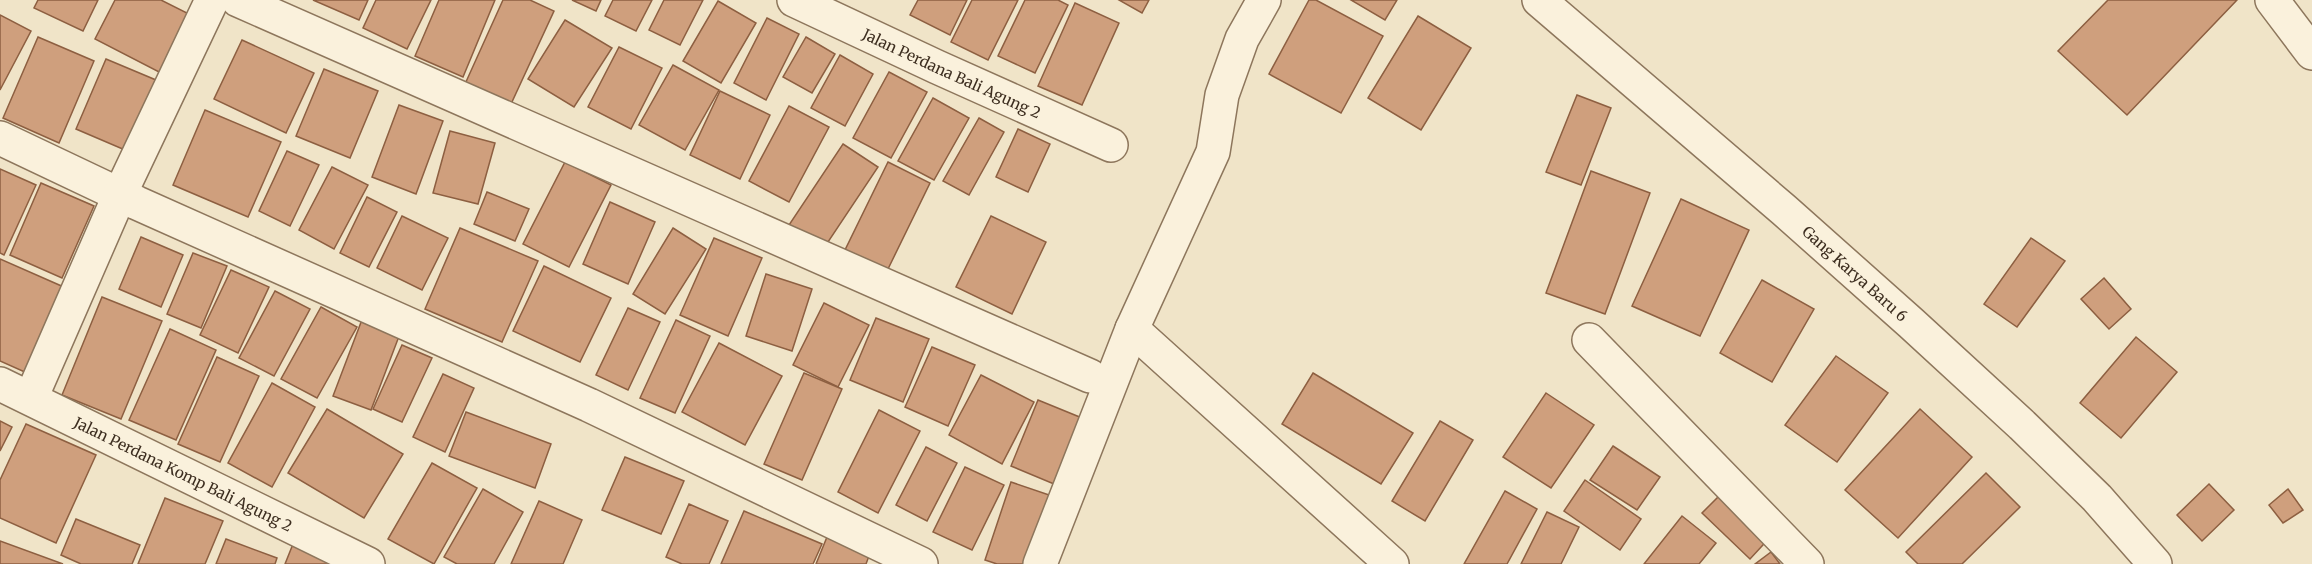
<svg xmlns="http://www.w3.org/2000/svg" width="2312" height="564" font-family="Merriweather,serif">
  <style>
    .building { fill: #cf9f7d; stroke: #8d5f41; stroke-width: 1.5 }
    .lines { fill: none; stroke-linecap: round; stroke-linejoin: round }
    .street-casing { stroke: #8d765c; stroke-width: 36 }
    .street { stroke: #faf1dc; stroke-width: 33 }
    .labels { text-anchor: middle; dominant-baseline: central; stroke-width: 6; stroke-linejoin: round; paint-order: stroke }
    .street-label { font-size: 15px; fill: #3d2e20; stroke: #f7eed8 }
  </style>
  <rect width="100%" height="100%" fill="#f0e4c8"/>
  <g class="building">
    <path d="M38 0H98L83 31 34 8Z"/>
    <path d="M115 0H161L191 15 161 73 95 39Z"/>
    <path d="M313 0H368L359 20Z"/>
    <path d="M376 0H431L407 49 363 28Z"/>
    <path d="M439 0H495L463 77 415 56Z"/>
    <path d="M503 0H530L554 11 511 104 465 84Z"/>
    <path d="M572 0H601L596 11Z"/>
    <path d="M613 0H652L636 31 605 16Z"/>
    <path d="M664 0H703L680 45 649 30Z"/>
    <path d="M918 0H967L950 35 910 15Z"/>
    <path d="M972 0H1018L988 60 951 42Z"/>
    <path d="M1025 0H1058L1068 5 1035 73 998 56Z"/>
    <path d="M1119 0H1149L1142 13Z"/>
    <path d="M1309 0H1316L1383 36 1341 113 1269 74Z"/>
    <path d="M1351 0H1397L1385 20Z"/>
    <path d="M2108 0H2237L2127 115 2058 51Z"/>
    <path d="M718 1 756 23 721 83 683 61Z"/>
    <path d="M1075 3 1119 23 1082 105 1038 86Z"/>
    <path d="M0 15 31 31 0 90Z"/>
    <path d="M1418 16 1471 48 1421 130 1368 98Z"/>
    <path d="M767 18 799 34 766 100 734 83Z"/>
    <path d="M565 20 612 48 574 107 528 79Z"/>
    <path d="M38 37 94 61 59 143 3 118Z"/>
    <path d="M806 37 835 54 812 93 783 77Z"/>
    <path d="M242 40 314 73 286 133 214 99Z"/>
    <path d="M619 47 662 68 631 129 588 107Z"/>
    <path d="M840 55 873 74 845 126 811 108Z"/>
    <path d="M106 59 156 80 125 150 76 129Z"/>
    <path d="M673 65 719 90 685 150 639 125Z"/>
    <path d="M324 69 378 91 350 158 296 136Z"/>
    <path d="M889 72 927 92 891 158 853 138Z"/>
    <path d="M720 91 770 115 740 179 690 155Z"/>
    <path d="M1577 95 1611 108 1581 185 1546 172Z"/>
    <path d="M933 98 969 118 934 180 898 161Z"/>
    <path d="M399 105 443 121 416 194 372 177Z"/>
    <path d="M789 106 829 127 789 202 749 181Z"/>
    <path d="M205 110 281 142 248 217 173 185Z"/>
    <path d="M979 118 1004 132 969 195 943 181Z"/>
    <path d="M1018 129 1050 144 1028 192 996 177Z"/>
    <path d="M450 131 495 143 478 204 433 193Z"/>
    <path d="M843 144 878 167 824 248 789 225Z"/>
    <path d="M287 151 319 165 290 226 259 211Z"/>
    <path d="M565 162 611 185 569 267 523 244Z"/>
    <path d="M888 162 930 183 887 271 845 250Z"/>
    <path d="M332 167 368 185 334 249 299 230Z"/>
    <path d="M0 169 36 185 4 255 0 253Z"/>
    <path d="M1591 171 1650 193 1605 314 1546 293Z"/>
    <path d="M41 183 94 206 62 278 10 255Z"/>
    <path d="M487 192 529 209 515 241 474 224Z"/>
    <path d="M367 197 397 212 369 267 340 253Z"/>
    <path d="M1681 199 1749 230 1700 336 1632 306Z"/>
    <path d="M610 202 655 222 628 284 583 264Z"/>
    <path d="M402 216 448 238 422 290 377 268Z"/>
    <path d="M991 216 1046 242 1012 314 956 287Z"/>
    <path d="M460 228 538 261 502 342 425 309Z"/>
    <path d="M673 228 706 249 665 314 633 294Z"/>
    <path d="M141 237 183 255 161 307 119 289Z"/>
    <path d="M714 238 762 258 728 336 680 315Z"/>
    <path d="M2031 238 2065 261 2017 327 1984 304Z"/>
    <path d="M193 253 227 266 201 328 167 314Z"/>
    <path d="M0 259 66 288 27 373 0 361Z"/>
    <path d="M544 266 611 298 580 362 513 331Z"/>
    <path d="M231 270 269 287 238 353 200 335Z"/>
    <path d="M766 274 812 289 792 351 746 336Z"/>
    <path d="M2104 278 2131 309 2109 329 2081 299Z"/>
    <path d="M1762 280 1814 309 1772 382 1720 353Z"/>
    <path d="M275 291 310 309 274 376 239 358Z"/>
    <path d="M102 297 162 321 121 419 62 395Z"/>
    <path d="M824 303 869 325 838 387 793 365Z"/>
    <path d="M321 307 357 327 317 398 281 379Z"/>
    <path d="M628 308 660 322 628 390 596 375Z"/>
    <path d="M363 317 401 331 371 410 333 396Z"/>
    <path d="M876 318 929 339 903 402 850 380Z"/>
    <path d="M676 320 710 336 675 413 640 398Z"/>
    <path d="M170 329 216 350 176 440 129 420Z"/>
    <path d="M2136 337 2177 372 2121 438 2080 403Z"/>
    <path d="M719 343 782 376 745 445 682 412Z"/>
    <path d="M402 345 432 358 402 422 373 409Z"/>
    <path d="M932 347 975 365 948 426 905 407Z"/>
    <path d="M1836 356 1888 393 1837 462 1785 425Z"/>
    <path d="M217 357 259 376 220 462 178 444Z"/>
    <path d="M804 373 842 389 802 480 764 464Z"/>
    <path d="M1313 373 1413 433 1381 484 1282 424Z"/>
    <path d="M443 374 474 388 445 452 413 437Z"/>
    <path d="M981 375 1034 402 1002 464 949 435Z"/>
    <path d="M272 383 315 407 272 487 228 463Z"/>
    <path d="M1546 393 1594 425 1551 488 1503 457Z"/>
    <path d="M1038 400 1082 418 1054 484 1011 466Z"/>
    <path d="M327 409 403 454 364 518 288 473Z"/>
    <path d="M1920 409 1972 457 1898 538 1845 490Z"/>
    <path d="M879 410 920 431 878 513 838 492Z"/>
    <path d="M466 412 551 444 535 488 449 456Z"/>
    <path d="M0 421 12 427 0 451Z"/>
    <path d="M1440 421 1473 440 1425 521 1392 501Z"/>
    <path d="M26 424 96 455 56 543 0 518V480Z"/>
    <path d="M1613 446 1660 477 1637 510 1590 480Z"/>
    <path d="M926 447 957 463 927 521 896 505Z"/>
    <path d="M625 457 684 481 661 534 602 510Z"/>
    <path d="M432 463 477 488 434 564 388 539Z"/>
    <path d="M965 467 1004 485 972 550 933 532Z"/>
    <path d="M1986 473 2020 507 1962 564H1918L1906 552Z"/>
    <path d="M1585 480 1641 519 1620 550 1564 511Z"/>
    <path d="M1011 482 1055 497 1033 564H997L985 560Z"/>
    <path d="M2209 484 2234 510 2202 541 2177 515Z"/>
    <path d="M1727 488 1774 533 1750 559 1702 513Z"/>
    <path d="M483 489 523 512 494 564H457L444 557Z"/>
    <path d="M2288 489 2303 510 2283 523 2269 505Z"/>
    <path d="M1505 491 1537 509 1507 564H1464Z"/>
    <path d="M165 498 223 521 205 564H138Z"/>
    <path d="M539 501 582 520 563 564H511Z"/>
    <path d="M689 504 728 521 709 564H682L666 557Z"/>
    <path d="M744 511 822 544 813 564H721Z"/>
    <path d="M1547 512 1579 527 1561 564H1521Z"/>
    <path d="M1682 516 1716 543 1699 564H1644Z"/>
    <path d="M76 519 140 545 132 564H81L61 555Z"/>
    <path d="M827 537 869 556 866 564H816Z"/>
    <path d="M226 539 277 558 275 564H216Z"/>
    <path d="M295 539 352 564H285Z"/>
    <path d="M0 541 63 564H0Z"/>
    <path d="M1771 552 1780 564H1755Z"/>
  </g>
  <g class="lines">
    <defs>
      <g id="street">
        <path d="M238 0 1090 376"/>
        <path id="s1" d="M794 0 937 67 1111 145"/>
        <path id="s2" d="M1539 0 1784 210 1911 323 2022 425 2097 498 2155 564"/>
        <path d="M2272 0 2312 53"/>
        <path d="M0 138 137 203 589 405 921 564"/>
        <path d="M1132 329 1392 564"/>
        <path d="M1589 340 1807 564"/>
        <path id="s3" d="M0 384 368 564"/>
        <path d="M31 398 120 194 212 0"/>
        <path d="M1040 564 1132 329 1213 152 1222 95 1242 39 1264 0"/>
      </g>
    </defs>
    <use href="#street" class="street-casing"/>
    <use href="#street" class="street"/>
  </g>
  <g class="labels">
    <g class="street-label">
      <text stroke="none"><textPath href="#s1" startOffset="174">Jalan Perdana Bali Agung 2</textPath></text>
      <text stroke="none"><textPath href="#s2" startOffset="418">Gang Karya Baru 6</textPath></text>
      <text stroke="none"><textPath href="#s3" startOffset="204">Jalan Perdana Komp Bali Agung 2</textPath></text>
    </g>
  </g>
</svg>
